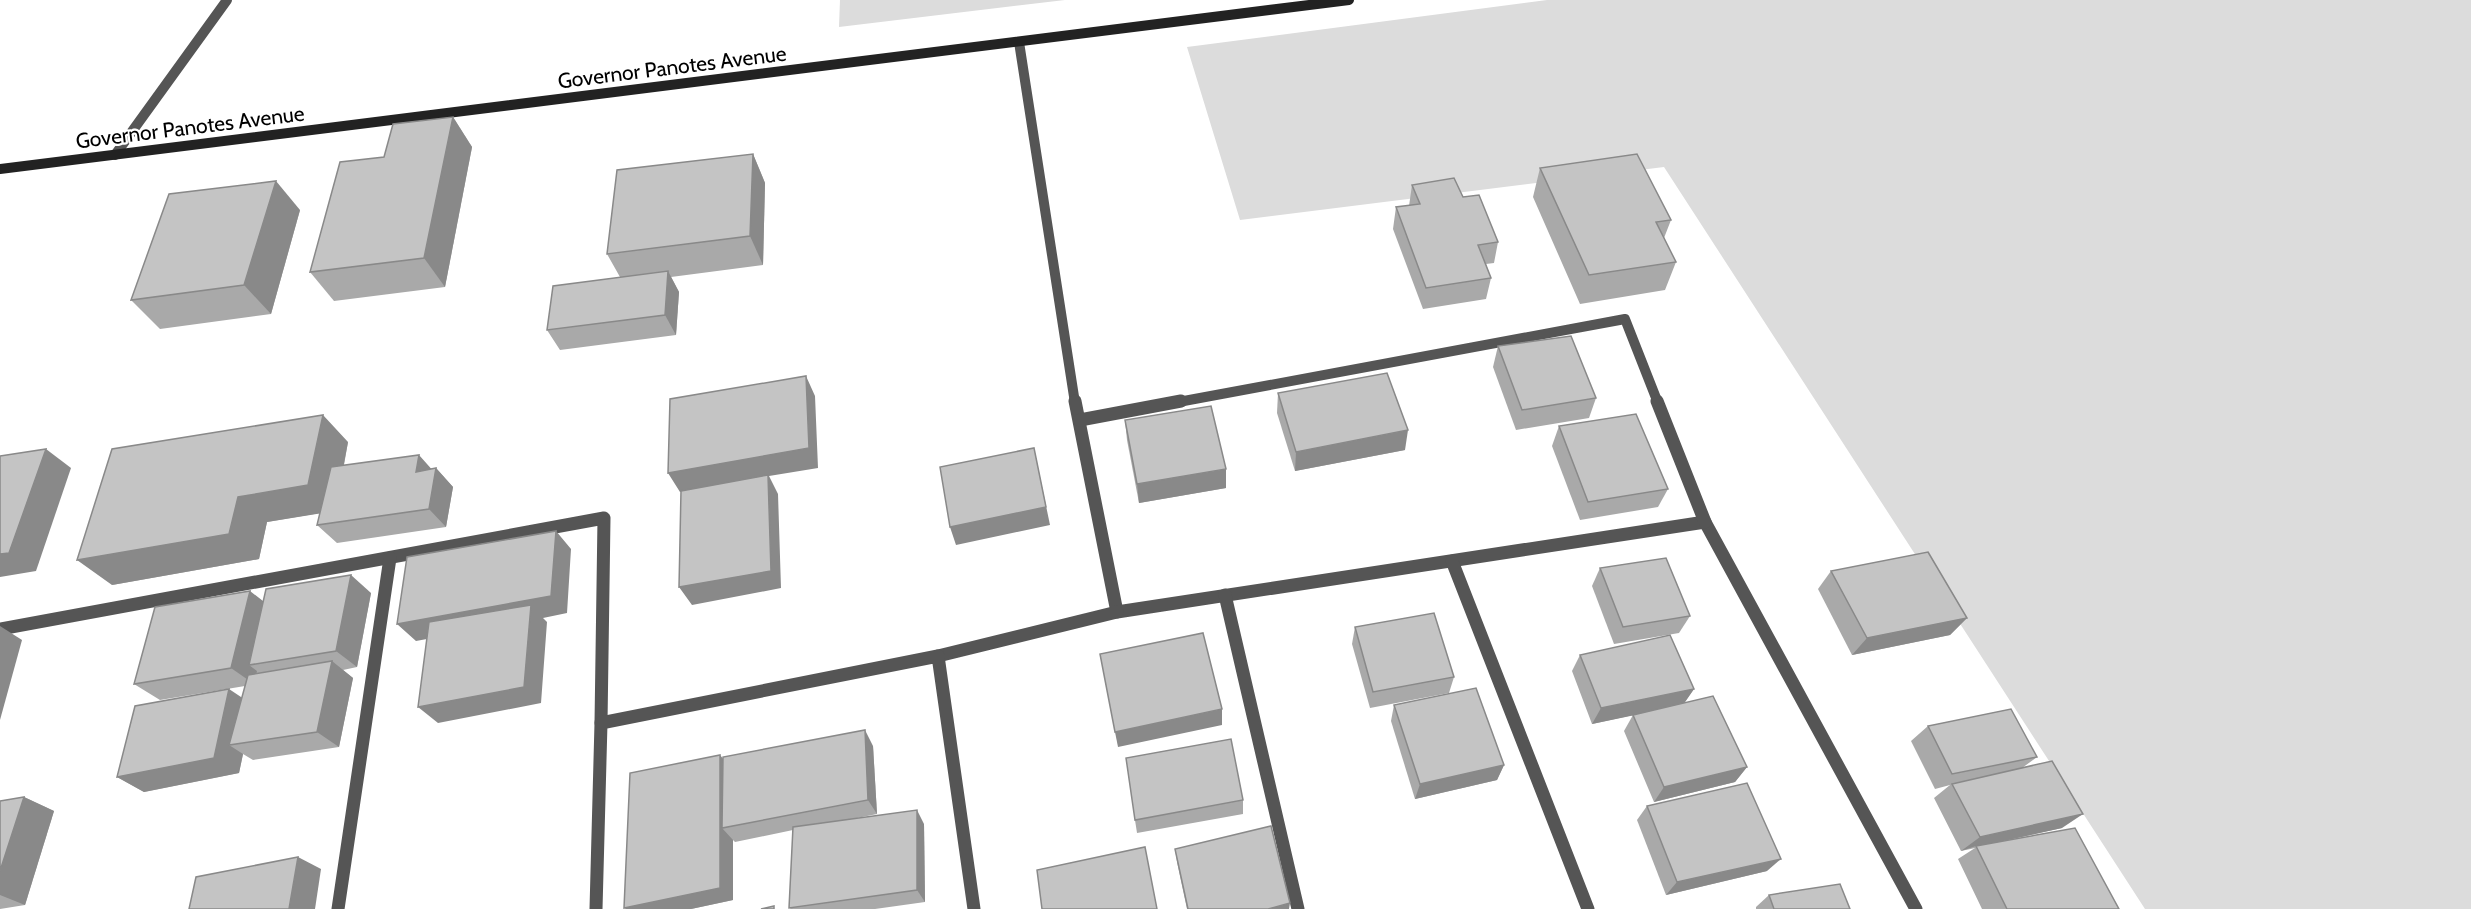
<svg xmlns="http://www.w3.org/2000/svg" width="2471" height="909" font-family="Cabin,sans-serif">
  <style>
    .green { fill: #dcdcdc }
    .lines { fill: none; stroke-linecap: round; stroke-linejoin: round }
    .minor-far1 { stroke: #555; stroke-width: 10 }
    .minor { stroke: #555; stroke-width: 13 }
    .secondary { stroke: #222; stroke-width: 10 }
    .wall { fill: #a9a9a9 }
    .shaded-wall { fill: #898989 }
    .building { fill: #c4c4c4; stroke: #898989; stroke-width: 1.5 }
    .labels { text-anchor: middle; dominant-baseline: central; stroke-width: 4.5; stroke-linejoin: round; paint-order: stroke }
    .street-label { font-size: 21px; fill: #000; stroke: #fff }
  </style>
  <rect width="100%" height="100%" fill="#fff"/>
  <g class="green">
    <path d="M840 0H1065L839 27Z"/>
    <path d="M1547 0H2471V909H2145L1664 167 1240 220 1187 47Z"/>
  </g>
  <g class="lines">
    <g class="minor-far1">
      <path d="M1019 42 1075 403"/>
      <path d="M115 155 227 0"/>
      <path d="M1173 403 1625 319 1658 403"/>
    </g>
    <g class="minor">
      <path d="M1075 401 1117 612 1705 522 1916 909"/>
      <path d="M1657 401 1705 522"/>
      <path d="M1080 420 1181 401"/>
      <path d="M1452 561 1588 909"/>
      <path d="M1225 595 1298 909"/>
      <path d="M0 629 604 518 601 723"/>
      <path d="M938 656 1117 612"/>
      <path d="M338 909 390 558"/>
      <path d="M596 909 601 723 938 656 974 909"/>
    </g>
    <path class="secondary" d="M0 169 1349 0"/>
  </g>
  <g class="wall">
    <path d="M453 117 472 147 445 287 334 301 310 272 384 157Z"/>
    <path d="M753 154 765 183 763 265 671 277 679 292 676 335 560 350 547 330 620 277 607 254Z"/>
    <path d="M1540 168 1671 220 1664 238 1676 262 1665 290 1580 304 1533 197Z"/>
    <path d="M1412 185 1463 197 1498 242 1494 263 1486 264 1491 278 1486 299 1423 309 1393 229 1396 207 1409 206Z"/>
    <path d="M300 210 271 314 160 329 131 300Z"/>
    <path d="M1498 346 1596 398 1589 418 1516 430 1493 367Z"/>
    <path d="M1278 393 1405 450 1295 471 1277 413Z"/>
    <path d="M1125 420 1226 488 1139 503 1127 440Z"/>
    <path d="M1559 426 1668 489 1658 507 1580 520 1552 446Z"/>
    <path d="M348 442 344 465 431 469 436 468 453 487 446 527 337 543 317 525 320 513 267 522 259 559 112 585Z"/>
    <path d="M1600 568 1690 616 1679 633 1614 644 1592 586Z"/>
    <path d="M1831 571 1967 618 1950 635 1852 655 1818 589Z"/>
    <path d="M371 593 357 667 343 670 353 678 339 747 253 760 243 754 239 773 144 792 117 777 242 698 245 686 160 700 134 684 264 602Z"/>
    <path d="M1355 627 1454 677 1449 693 1370 708 1352 644Z"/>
    <path d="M1580 655 1694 689 1684 703 1747 767 1735 782 1654 802 1624 731 1633 715 1638 714 1592 724 1572 671Z"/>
    <path d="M1394 705 1504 765 1497 780 1415 799 1391 721Z"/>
    <path d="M1928 726 2037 757 2022 768 2062 828 1998 842 2119 909H1982L1958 859 1975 848 1961 851 1934 798 1950 785 1935 789 1911 741Z"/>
    <path d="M873 746 877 814 852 819 924 824 925 902 875 909H791L789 908 793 830 735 842 733 840V900L691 909 723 759Z"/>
    <path d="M24 797 54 811 25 905 0 909V801Z"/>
    <path d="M1243 800V814L1137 833 1135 820Z"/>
    <path d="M1647 806 1767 871 1666 895 1637 820Z"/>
    <path d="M1175 849 1289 909H1187L1177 862Z"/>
    <path d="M1769 895 1850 909H1756V907Z"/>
  </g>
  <g class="shaded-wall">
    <path d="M453 117 472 147 445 287 424 258Z"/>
    <path d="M753 154 765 183 763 265 750 236Z"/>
    <path d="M276 181 300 210 271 314 244 285Z"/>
    <path d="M668 271 679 292 676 335 665 315Z"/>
    <path d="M806 376 815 396 818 468 769 476 778 494 781 588 692 605 679 587 768 476 680 492 668 473Z"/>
    <path d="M323 415 348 442 335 511 267 522 259 559 112 585 77 560 238 497Z"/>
    <path d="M1408 430 1405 450 1295 471 1296 452Z"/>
    <path d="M1034 448 1050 525 956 545 950 527Z"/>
    <path d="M46 449 71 468 36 571 0 577V554Z"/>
    <path d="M419 455 435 473 436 468 453 487 446 527 429 509 416 472Z"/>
    <path d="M1226 469V488L1139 503 1137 484Z"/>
    <path d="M556 531 571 549 567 613 543 618 547 622 541 703 438 723 418 707 530 620 416 641 397 624Z"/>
    <path d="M351 575 371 593 357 667 336 651Z"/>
    <path d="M250 591 272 608 249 665 257 671 254 684 231 668Z"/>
    <path d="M1967 618 1950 635 1852 655 1867 638Z"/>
    <path d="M0 626 22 640 0 720Z"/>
    <path d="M332 661 353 678 339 747 317 732Z"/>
    <path d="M229 689 253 705 229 745 243 754 239 773 144 792 117 777Z"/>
    <path d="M1694 689 1683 705 1592 724 1601 708Z"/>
    <path d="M1222 709V725L1118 747 1115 732Z"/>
    <path d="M865 730 873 746 877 814 868 800Z"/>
    <path d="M720 755 732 770 722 828 733 840V900L691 909H626L624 908Z"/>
    <path d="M1504 765 1497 780 1415 799 1420 784Z"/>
    <path d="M1747 767 1735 782 1654 802 1664 787Z"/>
    <path d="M24 797 54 811 25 905 0 895V871Z"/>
    <path d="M917 810 924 824 925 902 917 890Z"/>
    <path d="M2083 814 2062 828 1977 847 1976 846 1961 851 1980 837Z"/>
    <path d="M298 857 321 869 315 909H289Z"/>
    <path d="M1781 859 1767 871 1666 895 1677 882Z"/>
    <path d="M1290 903 1289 909H1268Z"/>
  </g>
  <g class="building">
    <path d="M453 117 424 258 310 272 340 162 384 157 393 124Z"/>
    <path d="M753 154 750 236 607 254 617 170Z"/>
    <path d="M1637 154 1671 220 1656 222 1676 262 1589 275 1540 168Z"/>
    <path d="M1454 178 1463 197 1479 195 1498 242 1478 245 1491 278 1426 288 1396 207 1420 204 1412 185Z"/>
    <path d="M276 181 244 285 131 300 169 194Z"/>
    <path d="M668 271 665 315 547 330 553 286Z"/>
    <path d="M1571 336 1596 398 1522 410 1498 346Z"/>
    <path d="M1387 373 1408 430 1296 452 1278 393Z"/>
    <path d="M806 376 809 448 668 473 670 399Z"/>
    <path d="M1211 406 1226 469 1137 484 1125 420Z"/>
    <path d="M1636 414 1668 489 1588 502 1559 426Z"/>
    <path d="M323 415 308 485 238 497 229 534 77 560 112 449Z"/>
    <path d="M1034 448 1046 507 950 527 940 467Z"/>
    <path d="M46 449 9 553 0 554V456Z"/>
    <path d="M419 455 416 472 436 468 429 509 317 525 331 467Z"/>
    <path d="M768 475 771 571 679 587 681 491Z"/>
    <path d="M556 531 551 596 397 624 407 557Z"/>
    <path d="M1928 552 1967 618 1867 638 1831 571Z"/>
    <path d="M1666 558 1690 616 1623 627 1600 568Z"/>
    <path d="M351 575 336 651 249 665 266 589Z"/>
    <path d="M250 591 231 668 134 684 155 607Z"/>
    <path d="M531 605 524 687 418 707 429 622Z"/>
    <path d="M1434 613 1454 677 1373 692 1355 627Z"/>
    <path d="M1203 633 1222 709 1115 732 1100 654Z"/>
    <path d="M1670 635 1694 689 1601 708 1580 655Z"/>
    <path d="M332 661 317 732 229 745 248 675Z"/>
    <path d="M1476 688 1504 765 1420 784 1394 705Z"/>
    <path d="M229 689 214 758 117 777 135 706Z"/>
    <path d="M1713 696 1747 767 1664 787 1633 715Z"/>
    <path d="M2011 709 2037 757 1952 774 1928 726Z"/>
    <path d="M865 730 868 800 722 828 723 757Z"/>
    <path d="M1231 739 1243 800 1135 820 1126 758Z"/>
    <path d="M720 755V888L624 908 630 773Z"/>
    <path d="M2052 761 2083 814 1980 837 1952 784Z"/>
    <path d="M1747 783 1781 859 1677 882 1647 806Z"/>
    <path d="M24 797 0 871V801Z"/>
    <path d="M917 810V890L789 908 793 827Z"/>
    <path d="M1271 826 1290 903 1268 909H1188L1175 849Z"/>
    <path d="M2075 828 2119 909H2007L1976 846Z"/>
    <path d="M1145 847 1157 909H1042L1037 870Z"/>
    <path d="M298 857 289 909H189L196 877Z"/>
    <path d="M1840 884 1850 909H1774L1769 895Z"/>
    <path d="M774 906V909H761Z"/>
  </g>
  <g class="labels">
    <g class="street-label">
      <text transform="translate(672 67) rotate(-7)">Governor Panotes Avenue</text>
      <text transform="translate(190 127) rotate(-7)">Governor Panotes Avenue</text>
    </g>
  </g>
</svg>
